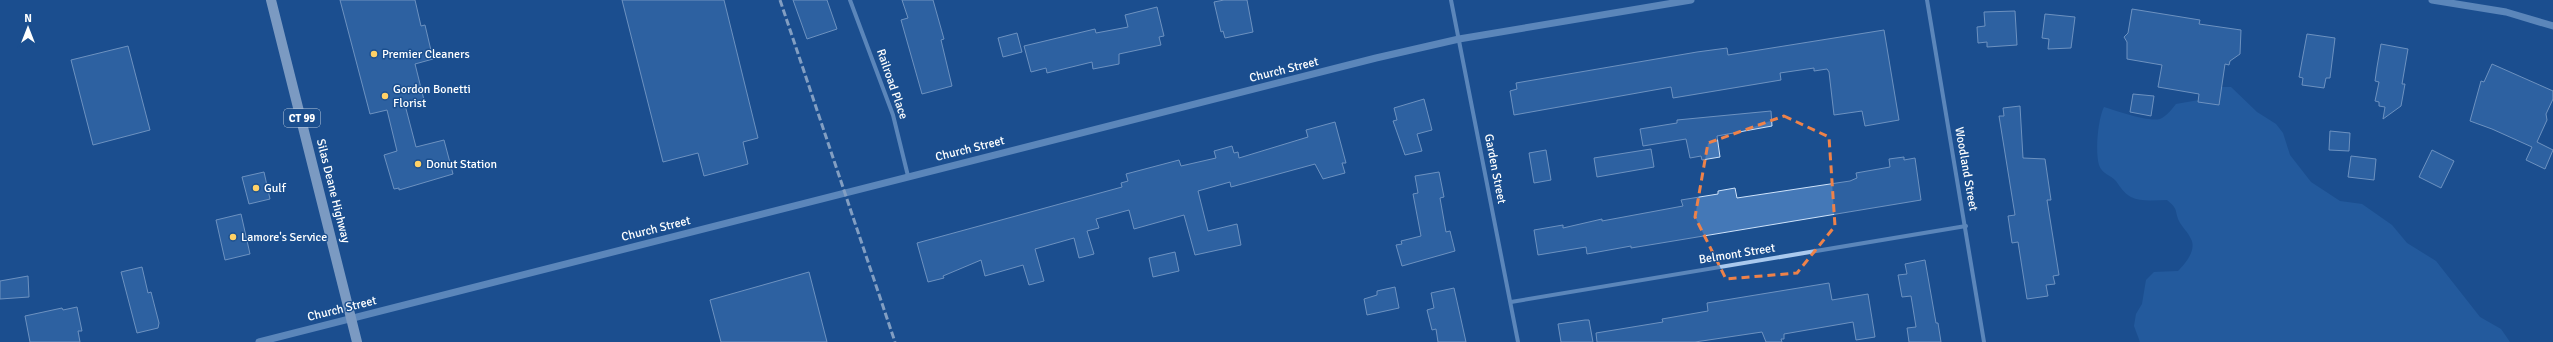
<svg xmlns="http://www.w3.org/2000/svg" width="2553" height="342" font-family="Signika,sans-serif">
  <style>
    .green { fill: #2e69ad }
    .building { fill: #4478b7; stroke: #cfe3fa }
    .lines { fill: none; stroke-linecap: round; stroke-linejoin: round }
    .minor { stroke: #a9c9ee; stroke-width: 4 }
    .tertiary { stroke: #a9c9ee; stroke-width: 7 }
    .primary { stroke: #f0f6ff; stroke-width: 10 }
    .rail { stroke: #fff; stroke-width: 3; stroke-dasharray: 7 3; stroke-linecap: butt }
    .marked { fill: none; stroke: #ee8249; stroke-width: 3; stroke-dasharray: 8 5; stroke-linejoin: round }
    .poi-dot { fill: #ffd166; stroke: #1b4f8f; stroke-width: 1.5 }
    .labels { text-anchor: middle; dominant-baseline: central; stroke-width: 3; stroke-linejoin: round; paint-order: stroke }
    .shield { fill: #1b4f8f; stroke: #bbcadd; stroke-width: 1 }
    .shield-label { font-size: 11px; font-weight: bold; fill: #fff }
    .poi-label { font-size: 12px; fill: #fff; stroke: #1b4f8f; text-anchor: start }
    .street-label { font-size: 12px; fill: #fff; stroke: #1b4f8f }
  </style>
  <rect width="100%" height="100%" fill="#1b4f8f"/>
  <path class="green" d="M2219 87H2231L2257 112 2276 124 2283 133 2290 155 2311 182 2340 201 2362 204 2392 225 2407 243 2436 261 2480 317 2501 329 2510 342H2140L2134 326 2136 314 2142 304 2146 280 2154 272 2178 271C2185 264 2197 250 2191 239 2188 232 2182 227 2179 221 2174 209 2179 210 2167 200 2155 200 2141 202 2131 197 2123 192 2121 188 2116 181 2111 175 2102 174 2099 165 2095 151 2098 119 2104 107 2117 111 2147 122 2160 119 2167 116 2172 109 2176 104L2199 100Z"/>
  <g class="building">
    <path d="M340 0H415L421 26 425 25 433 59 415 64 424 100 405 105 416 147 444 140 453 174 399 190V188L394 189 384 155 397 151 387 110 370 114Z"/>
    <path d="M622 0H724L758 138 743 142 748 164 704 176 698 153 663 162Z"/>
    <path d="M793 0H827L837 29 807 39Z"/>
    <path d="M902 0H933L944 39 941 40 952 86 922 94 901 20 908 18Z"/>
    <path d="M1224 0H1247L1253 32 1225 38 1223 31 1221 32 1214 2Z"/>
    <path d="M1157 7 1164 36 1159 37 1161 45 1119 54V64L1093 69 1092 62 1047 73 1046 68 1031 72 1024 46 1095 29 1096 33 1128 27 1125 15Z"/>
    <path d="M2132 9 2200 20 2199 24 2241 30 2240 54 2230 61 2229 65 2225 64 2219 105 2198 102 2199 94 2158 87 2162 65 2127 59V42L2124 37 2128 33Z"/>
    <path d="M2015 11 2017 45 1987 47V42L1978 43 1977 27 1985 26 1984 12Z"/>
    <path d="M2045 14 2075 17 2071 48 2048 49 2049 39 2042 38Z"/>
    <path d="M1884 30 1899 120 1865 126 1862 111 1834 115 1829 72 1827 69 1814 71V68L1780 73 1781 80 1673 98 1671 87 1514 115 1510 91 1517 89 1516 83 1697 52 1727 48 1728 55Z"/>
    <path d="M1017 33 1022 52 1003 57 998 38Z"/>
    <path d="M2307 34 2335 38 2330 78H2326L2324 88 2302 85 2303 78 2299 77Z"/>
    <path d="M2381 44 2408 49 2402 84H2405L2401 106 2383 119 2385 107 2379 106V102L2375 101 2379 82 2375 81 2377 67Z"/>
    <path d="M128 46 150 130 93 145 71 60Z"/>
    <path d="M2492 64 2553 91V99L2546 114 2547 120 2537 142 2553 150 2545 169 2526 160 2532 147 2492 129 2470 121 2481 81 2484 82Z"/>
    <path d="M2133 94 2154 96 2151 116 2130 112Z"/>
    <path d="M1424 99 1432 130 1417 134 1422 151 1405 155 1393 121 1397 120 1394 108Z"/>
    <path d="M2020 106 2023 158 2045 159 2051 200H2047L2059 275 2053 276 2055 284 2046 285 2048 296 2027 299 2018 242 2012 243 2008 216 2015 215 1999 116H2004L2003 108Z"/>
    <path d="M1771 111 1772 126 1717 136 1720 157 1702 160 1701 156 1690 158 1686 139 1643 146 1640 129 1677 123V120Z"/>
    <path d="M1335 122 1346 163H1342L1345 173 1323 179 1315 164 1231 187 1230 182 1198 191 1208 231 1237 224 1241 245 1195 255 1184 215 1134 229 1129 210 1096 219 1099 228 1087 231 1094 254 1079 258 1074 238 1035 249 1044 281 1029 285 1023 265 985 276 981 260 943 276 944 278 928 282 917 243 1122 187 1121 183 1128 181 1126 174 1179 160 1181 166 1216 158 1214 151 1232 146 1234 153 1238 152 1239 158 1308 137 1306 130Z"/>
    <path d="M2330 131 2350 133 2349 151 2329 150Z"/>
    <path d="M1651 149 1654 167 1597 177 1594 158Z"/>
    <path d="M1546 150 1551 180 1534 183 1529 153Z"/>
    <path d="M2432 150 2454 161 2441 188 2419 177Z"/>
    <path d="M2351 156 2376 159 2374 180 2348 177Z"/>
    <path d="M1904 157V160L1915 158 1921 200 1631 248V246L1587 254 1586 247 1538 255 1534 230 1563 225V228L1602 219V221L1683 206 1681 200 1718 194V191L1735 188 1737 198 1850 181 1857 178 1856 173 1890 167 1889 159Z"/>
    <path d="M264 172 270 199 249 204 242 177Z"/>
    <path d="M1439 172 1444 197 1440 198 1446 232 1450 231 1455 251 1402 266 1396 245 1402 244 1401 241 1421 236 1413 194 1418 193 1415 176Z"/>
    <path d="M241 214 250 254 225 260 216 220Z"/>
    <path d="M1175 252 1179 271 1153 277 1149 258Z"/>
    <path d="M1925 260 1936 323H1938L1941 342H1909L1907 328 1916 327 1911 296 1902 297 1898 275 1907 274 1905 264Z"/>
    <path d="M142 267 148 293 151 292 159 323 158 328 137 333 121 272Z"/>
    <path d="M809 272 827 342H721L710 300Z"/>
    <path d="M28 276 29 297 0 299V281Z"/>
    <path d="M1829 283 1832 300 1868 294 1875 337 1856 340 1853 322 1784 334V339H1781L1782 342H1766L1762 332 1695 342H1597L1596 333 1663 322 1662 319 1708 311 1707 303Z"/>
    <path d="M1395 287 1399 308 1367 315 1364 299 1377 295V291Z"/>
    <path d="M1454 288 1466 342H1438L1436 329 1432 330 1427 310 1434 308 1431 293Z"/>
    <path d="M77 307 82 331H78L80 342H30L25 316 62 308 63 310Z"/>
    <path d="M1585 320H1589L1593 342H1561L1558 324Z"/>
  </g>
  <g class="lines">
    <g class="minor">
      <path d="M850 0 893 115 908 176"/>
      <path d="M1451 0 1518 342"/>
      <path d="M1927 0 1984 342"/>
      <path d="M1511 302 1966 226"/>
    </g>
    <g class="tertiary">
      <path d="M2432 0 2506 12 2553 26"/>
      <path d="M259 342 1376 58 1459 39 1691 0"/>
    </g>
    <path class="primary" d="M271 0 357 342"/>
    <path class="rail" d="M780 0 895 342"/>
  </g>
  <path d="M0 0H2553V342H0ZM1784 116 1829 137 1835 226 1797 273 1726 279 1695 217 1708 143Z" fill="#1b4f8f" fill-opacity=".55" fill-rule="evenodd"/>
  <path class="marked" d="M1784 116 1829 137 1835 226 1797 273 1726 279 1695 217 1708 143Z"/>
  <g class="poi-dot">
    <circle cx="374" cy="54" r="4"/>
    <circle cx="385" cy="96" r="4"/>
    <circle cx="418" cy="164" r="4"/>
    <circle cx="256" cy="188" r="4"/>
    <circle cx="233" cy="237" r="4"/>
  </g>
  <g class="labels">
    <rect class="shield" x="284" y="109" width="36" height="18" rx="3"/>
    <g class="shield-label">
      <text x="302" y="118">CT 99</text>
    </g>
    <g class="poi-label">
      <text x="382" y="54">Premier Cleaners</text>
      <text x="393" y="89">Gordon Bonetti<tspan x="393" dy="14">Florist</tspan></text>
      <text x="426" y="164">Donut Station</text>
      <text x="264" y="188">Gulf</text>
      <text x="241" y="237">Lamore's Service</text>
    </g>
    <g class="street-label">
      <text transform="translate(1284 70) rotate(-14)">Church Street</text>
      <text transform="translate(892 84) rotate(71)">Railroad Place</text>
      <text transform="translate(970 149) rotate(-14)">Church Street</text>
      <text transform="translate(1495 169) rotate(79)">Garden Street</text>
      <text transform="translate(1966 169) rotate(80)">Woodland Street</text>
      <text transform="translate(333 191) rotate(76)">Silas Deane Highway</text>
      <text transform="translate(656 229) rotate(-14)">Church Street</text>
      <text transform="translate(1737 254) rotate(-9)">Belmont Street</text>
      <text transform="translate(342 309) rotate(-14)">Church Street</text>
    </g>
  </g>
  <g transform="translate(28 28)" stroke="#1b4f8f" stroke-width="3" paint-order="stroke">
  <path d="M0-3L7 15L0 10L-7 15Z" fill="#ffffff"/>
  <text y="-6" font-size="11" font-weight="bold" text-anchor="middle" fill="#ffffff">N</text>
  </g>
</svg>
